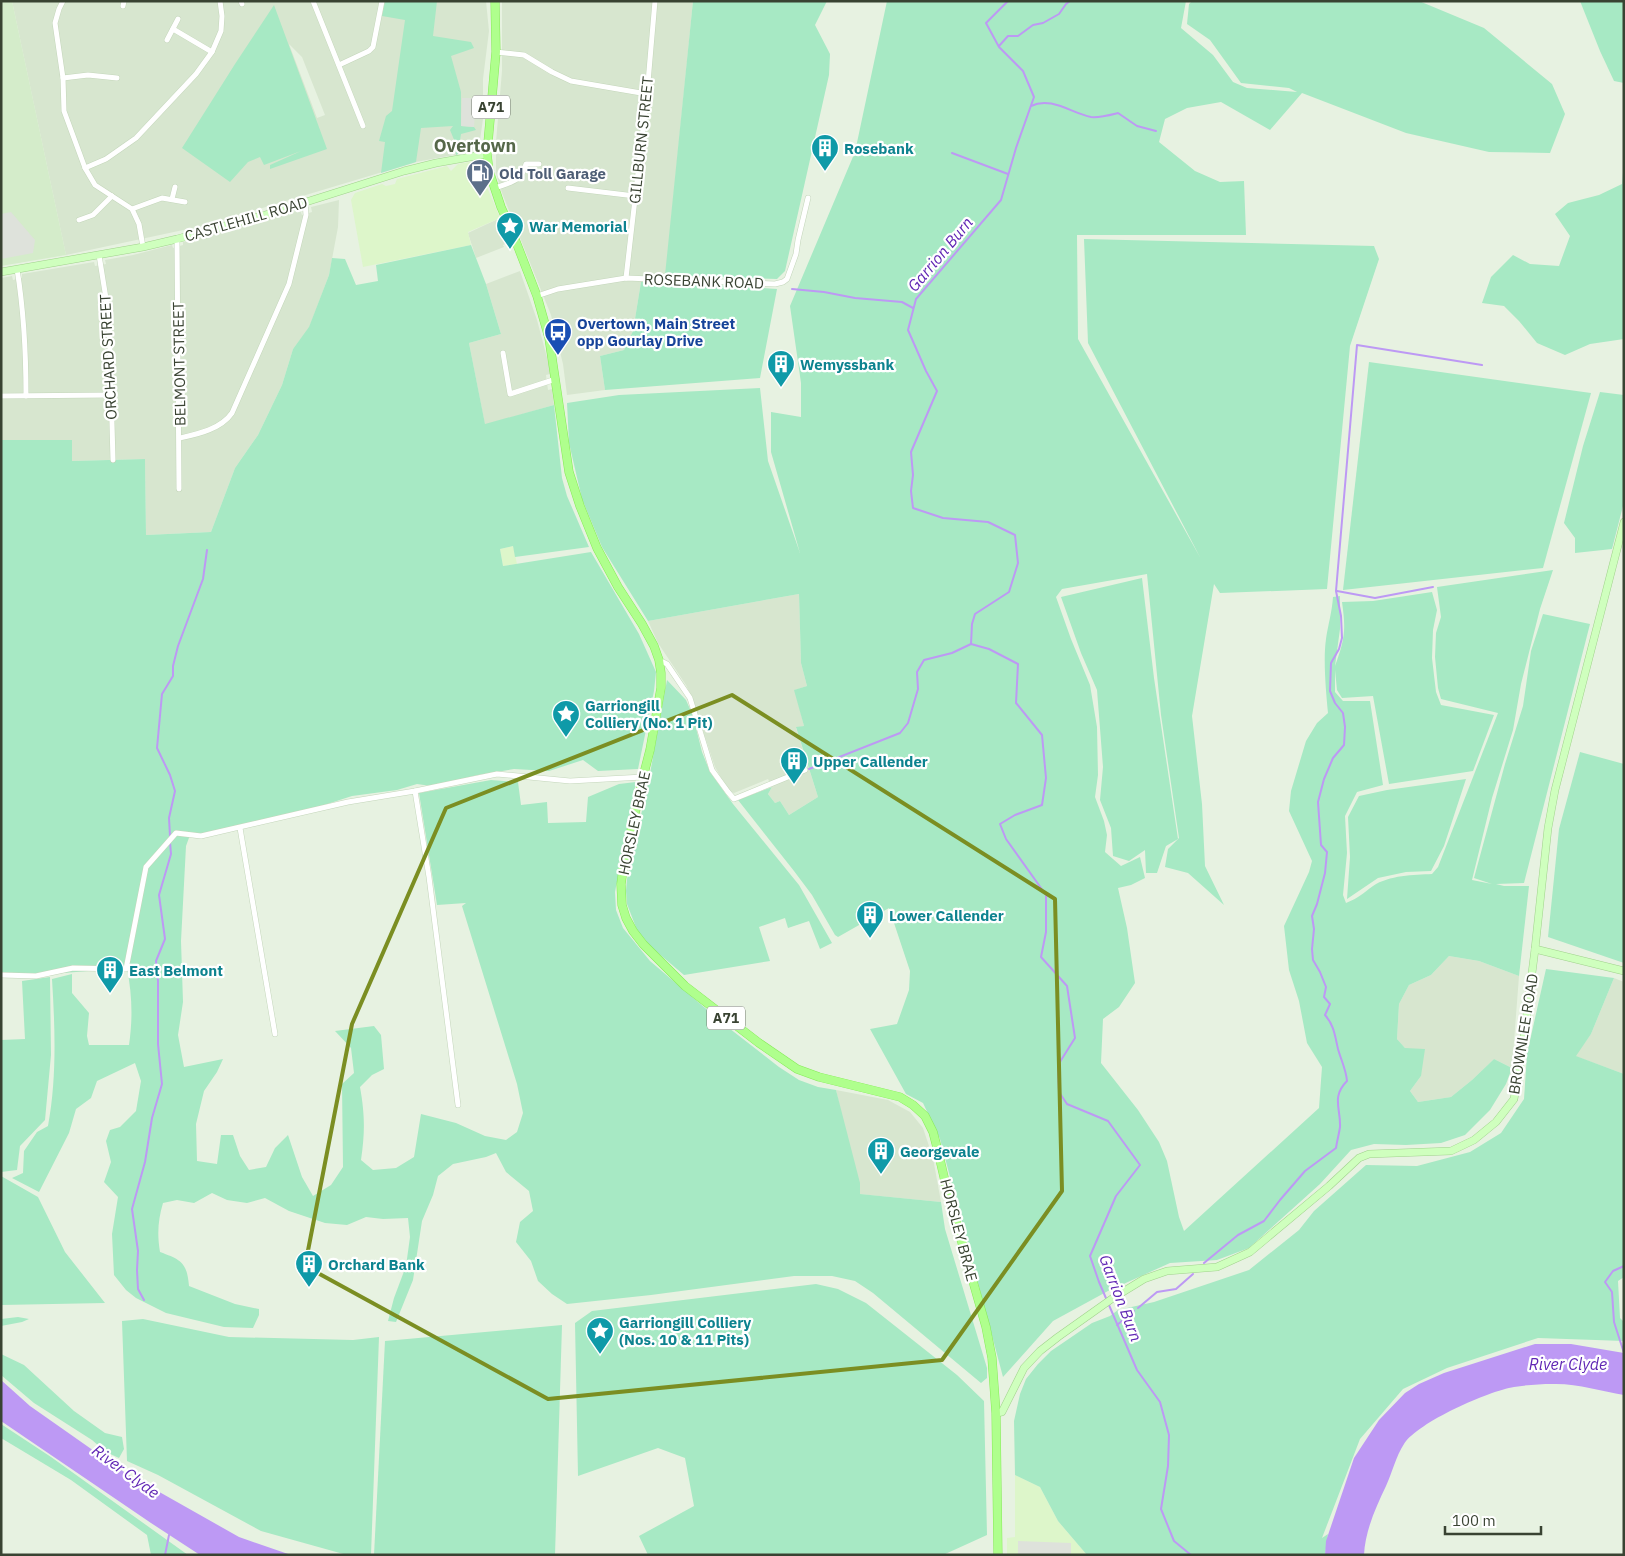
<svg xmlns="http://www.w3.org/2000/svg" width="1625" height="1556" font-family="'IBM Plex Sans',sans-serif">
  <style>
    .residential { fill: #d7e6cf; fill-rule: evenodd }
    .commercial { fill: #ddf6ca }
    .education { fill: #d4ecca }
    .green { fill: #a7e9c4 }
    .parking { fill: #dee2db }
    .water { fill: #bd99f4 }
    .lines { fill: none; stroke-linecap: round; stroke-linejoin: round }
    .stream { stroke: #bd99f4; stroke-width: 2 }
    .street-casing { stroke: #c4d6bb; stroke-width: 6 }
    .secondary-casing { stroke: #a0d28c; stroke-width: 8 }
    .primary-casing { stroke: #86ea58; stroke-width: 9 }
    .street { stroke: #fff; stroke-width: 5 }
    .secondary { stroke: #cfffbe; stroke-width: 7 }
    .primary { stroke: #afff8d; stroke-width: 8 }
    .marked { fill: none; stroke: #7b8e22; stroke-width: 4; stroke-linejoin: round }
    .labels { text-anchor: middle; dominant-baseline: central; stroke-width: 4.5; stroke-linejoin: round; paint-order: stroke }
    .shield { fill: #fff; stroke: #747b70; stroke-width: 1 }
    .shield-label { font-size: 14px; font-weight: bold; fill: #394332 }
    .street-label { font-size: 15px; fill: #394332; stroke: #fff }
    .culture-label { font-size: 15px; font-weight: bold; fill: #0d838f; stroke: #fff; text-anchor: start }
    .service-label { font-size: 15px; font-weight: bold; fill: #4e5e75; stroke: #fff; text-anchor: start }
    .transit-label { font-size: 15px; font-weight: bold; fill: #164399; stroke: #fff; text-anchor: start }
    .water-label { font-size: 16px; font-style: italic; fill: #6026b4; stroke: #fff }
    .quarter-label { font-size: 18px; font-weight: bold; fill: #556749; stroke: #fff }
  </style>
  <rect width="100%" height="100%" fill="#e7f2e1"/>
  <g class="residential">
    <path d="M12 1H486L489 31 483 79V119L479 147 475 151 416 162 202 226 66 255ZM289 44 302 57 325 115 317 118Z"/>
    <path d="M502 1H693L665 282H641L633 331 624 350 600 356 605 390 567 395 563 364 551 315 502 193 496 173V142L502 71Z"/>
    <path d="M339 200 338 227 329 275 309 328 293 349 282 385 258 435 235 468 211 532 146 535 145 459 71 461 72 440H1V278L12 276 13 280 22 278V274L94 262 95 266 106 264 105 260 133 255 172 245 173 248 183 245V242L300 210 302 215 312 212 311 207Z"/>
    <path d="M500 218 510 242 503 245 504 247 476 258 468 233Z"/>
    <path d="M520 271 537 320 549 365 550 374 546 375 548 390 552 389 554 405 485 425 469 343 501 334 486 284Z"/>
    <path d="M799 594 801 663 807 686 795 690 804 726 796 728 818 797 789 815 780 801 775 803 768 794 772 787 768 779 734 793 728 790 715 767 693 700 686 685 658 643 648 621Z"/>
    <path d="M1449 956 1479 961 1519 976 1512 1068 1494 1059 1472 1080 1451 1097 1418 1102 1410 1091 1421 1076 1405 1048 1397 1039 1399 1004 1409 985 1431 975Z"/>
    <path d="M1614 978 1624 982V1074L1575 1056 1591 1034Z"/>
    <path d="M836 1090 888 1100 910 1112 923 1128 933 1158 941 1202 859 1194Z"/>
  </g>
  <g class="commercial">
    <path d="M480 160 484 180 500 218 468 232 471 245 363 267 351 200 355 193 382 184 386 186 395 184 397 179 447 166 451 171 458 164Z"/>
    <path d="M513 546 517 564 503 566 500 549Z"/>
    <path d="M1015 1475 1040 1487 1058 1521 1087 1555H1007V1538L1015 1537Z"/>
  </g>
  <path class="education" d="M5 1H12L66 255 1 266V3Z"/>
  <g class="green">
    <path d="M385 1H437L433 36 471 42 474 48 451 56 461 92V126L474 127 476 130 461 134 458 154 456 155 455 142 450 130 453 126 421 128 416 162 381 173 385 142 379 141 386 116 392 111 405 20 382 16Z"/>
    <path d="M693 1H827L815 25 830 54 829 75 785 271 777 279 665 275Z"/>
    <path d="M887 1H1186L1181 28 1213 55 1233 82 1247 88 1297 92 1289 88 1241 83 1210 40 1187 24 1189 4 1192 1H1419L1484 28 1552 84 1565 114 1550 153 1489 152 1406 133 1302 93 1270 130 1221 102 1187 108 1165 119 1159 142 1195 171 1220 182 1244 181 1246 235H1077L1078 339 1201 559 1088 343 1084 239 1374 246 1379 259 1350 346 1327 589 1220 593 1214 584 1192 716 1202 804 1205 866 1224 905 1188 873 1165 867 1168 849 1179 838 1161 715 1147 574 1062 589 1056 597 1071 639 1090 685 1097 727 1098 775 1095 797 1104 821 1107 835 1105 852 1121 866 1140 857 1145 878 1131 885 1118 888 1127 928 1135 983 1119 1007 1103 1019 1101 1063 1138 1110 1159 1142 1167 1161 1179 1217 1184 1231 1319 1108 1322 1067 1307 1043 1299 1001 1289 970 1284 926 1309 872 1312 861 1289 811 1291 791 1306 741 1317 723 1328 713C1326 692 1323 660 1326 639 1328 625 1332 612 1333 597L1340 596V629L1335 666C1345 639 1346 630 1342 602L1373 601 1432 592 1437 610 1433 630 1432 658 1436 692 1441 705 1494 715 1473 771 1389 784 1373 696 1342 698 1337 690 1335 670V692L1343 701H1370L1383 785 1357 792 1345 816 1347 853 1343 895 1346 903C1359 898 1363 893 1373 886 1389 875 1414 875 1432 874L1438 867 1498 713 1441 699 1438 688 1435 657 1436 633 1441 617 1437 587 1553 570 1540 609 1521 684 1513 730 1492 798 1472 880 1492 884 1474 878 1505 764 1523 706 1531 651 1543 614 1590 624 1524 883 1496 884 1504 886H1529L1519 976 1479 961 1449 956 1431 975 1409 985 1399 1004 1397 1039 1405 1048 1425 1049 1421 1076 1410 1091 1418 1102 1451 1097 1472 1080 1494 1059 1512 1068 1506 1084 1490 1110 1465 1135 1441 1143 1406 1145 1374 1144 1351 1150 1320 1184 1249 1248 1217 1260 1170 1263 1108 1291 1053 1321 1003 1377 940 1139 923 1103 906 1094 870 1029 897 1024 909 990 910 971 889 908 838 937 835 935 812 895 794 871 738 800 772 787 768 794 775 803 780 801 789 815 818 797 796 727 804 726 794 690 807 686 801 663 799 594 648 621 602 547 582 499 569 443 567 403 619 395 760 388 768 461 800 553 771 452V412L801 417V383L790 306 855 152Z"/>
    <path d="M1580 1H1624V83L1614 81 1600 51Z"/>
    <path d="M274 5 327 149 270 169V165L301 151 264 165 260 157 248 162 230 182 182 148 235 64Z"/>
    <path d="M1624 161V339L1590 344 1565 355 1537 343 1519 321 1504 306 1482 303 1491 277 1513 255 1530 264 1559 266 1570 236 1555 214 1568 203 1599 195 1622 184Z"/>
    <path d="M471 245 486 284 501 334 469 343 485 424 554 405 562 478 567 496 589 547 515 557 513 546 500 549 503 566 591 552 639 634 656 672 654 691 638 769 598 771 583 760 549 771 514 769 478 775 431 786 417 784 397 790 352 796 315 808 201 836 190 835 186 846 181 941 183 1002 178 1035 184 1067 223 1059 217 1072 204 1091 196 1124 197 1161 217 1164 221 1135H233L240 1156 249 1170 266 1167 275 1148 288 1135 302 1177 313 1196 331 1185 343 1167 342 1084 354 1073 351 1048 335 1031 374 1026 381 1035 384 1069 372 1075 360 1087C365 1115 365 1132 361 1160L373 1170 396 1168 414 1157 421 1114 456 1123 485 1136 506 1140 517 1132 523 1113 517 1084 462 906 466 903 437 905 419 793 491 780 518 782 521 805 547 802 548 823 586 822 588 797 619 784 636 782 615 892 616 910 623 928 650 961 725 1025 779 1067 799 1080 818 1087 836 1090 860 1183V1194L941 1202 945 1229 987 1368V1378L981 1383 873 1293 855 1281 832 1276H794L651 1295 567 1304 552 1294 538 1281 531 1261 516 1242 520 1222 533 1211 529 1191 506 1172 496 1153 486 1157 453 1164 438 1176 433 1195 422 1221 413 1280 396 1322 388 1321 394 1298 406 1266 410 1237 408 1218 383 1219 366 1217 347 1225 325 1223 289 1211 265 1198 247 1203 227 1200 212 1193 194 1203 177 1200 163 1203C158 1220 157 1234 160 1252 182 1260 187 1263 189 1286L235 1304 259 1309V1315L253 1328 224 1327 166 1313 136 1298 126 1290 114 1275 112 1234 118 1197 104 1182 111 1162 106 1141 110 1130 120 1127 136 1111 141 1081 135 1063 97 1081 91 1098 76 1109 69 1133 39 1192 12 1178 23 1173 24 1151 37 1132 48 1126C57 1077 55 1028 52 979L72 974V993L89 1013 87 1036 89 1045H129C133 1017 132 995 127 968L25 976 1 975V440H72V461L145 459 146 535 211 532 235 468 258 435 282 385 293 349 309 327 329 275 332 258 345 259 356 285 378 281 376 265Z"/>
    <path d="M641 282H665L777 289 760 378 605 390 600 356 624 350 633 331Z"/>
    <path d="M1369 362 1591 393 1543 568 1343 590Z"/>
    <path d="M1600 392 1624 395V502L1612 549 1575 553V538L1564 523 1583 446Z"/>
    <path d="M1142 578 1154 678 1178 839 1166 846 1157 873H1146L1145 850 1129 861 1113 856 1111 828 1100 800 1103 767 1097 690 1081 653 1061 597Z"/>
    <path d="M667 680 686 700 693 716 702 752 710 772 733 804 799 885 832 943 820 949 809 921 788 928 785 918 759 927 770 961 684 975 651 947 637 930 627 904 626 891 627 879 649 779Z"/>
    <path d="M1580 752 1624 764V963L1548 937 1559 829Z"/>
    <path d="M1466 779 1444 846 1431 871 1406 872 1378 878 1347 899 1350 857 1348 817 1359 796 1387 790Z"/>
    <path d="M1546 969 1614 978 1591 1034 1576 1056 1624 1074V1277L1618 1281 1620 1318 1624 1322V1341L1538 1338 1447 1368 1403 1389 1360 1439 1322 1538 1328 1534 1325 1555H1087L1058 1521 1040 1487 1015 1475 1014 1421 1020 1394 1026 1379 1038 1364 1051 1351 1092 1323 1110 1316 1118 1310 1154 1302 1249 1270 1299 1230 1314 1211 1366 1165 1417 1166 1470 1152 1501 1133 1524 1099 1527 1054Z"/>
    <path d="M50 977 51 1055 45 1120 20 1146 17 1170 1 1172V1040L25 1039 22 981Z"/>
    <path d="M1 1176 38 1197 65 1252 105 1303 1 1305Z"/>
    <path d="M816 1284 838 1289 866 1303 957 1375 984 1401 987 1535 943 1555H648L639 1536 694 1506 685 1458 658 1448 578 1476 575 1323 592 1311Z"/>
    <path d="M18 1317 29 1319 22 1322 1 1326V1319Z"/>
    <path d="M143 1319 229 1337 353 1340 379 1337 371 1555H347L261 1531 158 1475 127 1461 122 1321Z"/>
    <path d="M562 1325 555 1555H374L385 1341Z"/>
    <path d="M1 1354 24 1365 74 1411 105 1433 122 1437 124 1449 119 1458 106 1452 92 1440 34 1403 1 1375Z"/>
    <path d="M1 1424 51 1457 188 1555H151L147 1535 71 1480 1 1438Z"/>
  </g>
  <g class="parking">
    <path d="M462 98H476L474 127 461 126Z"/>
    <path d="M11 212 35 240 33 253 1 259V214Z"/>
    <path d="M1018 1541 1071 1543V1555H1018Z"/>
  </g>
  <g class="water">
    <path d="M1535 1344H1571L1624 1353V1395C1601 1391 1576 1383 1552 1384 1540 1384 1526 1385 1514 1387 1489 1391 1418 1422 1404 1444 1396 1456 1392 1473 1386 1486 1376 1507 1365 1531 1364 1555H1325L1326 1541 1354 1458 1379 1420 1405 1393 1419 1384 1444 1373Z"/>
    <path d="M1 1380 30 1406 124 1472 239 1537 291 1555H200L151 1523 1 1421Z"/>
  </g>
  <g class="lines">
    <g class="stream">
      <path d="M1008 1 986 23 999 47 1023 71 1034 97 1016 148 1001 200 916 299 908 330 926 371 937 391 911 452 913 475 911 491 913 508 943 518 988 522 1015 535 1018 563 1009 592 975 614 972 624 971 644 989 649 1018 664 1016 703 1042 735 1046 778 1042 805 1015 815 1000 824 1006 839 1046 895V932L1041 957 1067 986 1075 1038 1058 1065 1059 1092 1067 1104 1108 1121 1140 1165 1116 1196 1090 1256 1099 1282 1137 1370 1160 1402 1169 1435 1168 1466 1161 1509 1174 1541 1191 1555"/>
      <path d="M999 46 1008 36H1018L1033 25 1043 23 1059 14 1066 4 1070 1"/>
      <path d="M1031 106C1051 96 1071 113 1091 117 1099 118 1110 115 1118 113L1137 126 1156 131"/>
      <path d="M952 153 1008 174"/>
      <path d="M792 289 824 292 855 298 902 302 913 308"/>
      <path d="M1337 591 1375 598 1433 587"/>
      <path d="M809 769 900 733 908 723 918 689 917 672 924 660 952 653 971 644"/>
      <path d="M170 836 169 818 175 791 170 775 157 748 162 694 173 676V666L178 646 203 579 207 550"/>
      <path d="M1204 1263 1238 1235 1264 1221 1280 1200 1305 1171 1336 1148C1337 1141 1339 1134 1340 1127 1341 1109 1331 1097 1347 1081 1346 1069 1341 1060 1338 1049 1335 1036 1334 1025 1325 1015L1330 1004 1324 997 1326 987 1320 972 1313 960 1312 949 1314 929 1312 916 1317 904 1325 873 1327 852 1321 845 1318 802 1324 779 1333 758 1344 745 1345 727 1343 713 1335 703 1330 691 1331 663 1339 649 1342 638 1341 616 1336 591 1357 345 1482 365"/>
      <path d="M1624 1266 1613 1271 1605 1282 1612 1292 1614 1322 1624 1353"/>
      <path d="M144 1300 138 1289 137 1270 138 1251 132 1209 145 1162 152 1118 162 1084 158 1044V981L156 961 165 939 159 895 171 854 170 842"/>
      <path d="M1138 1308 1157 1292 1176 1289 1193 1274"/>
      <path d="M1117 1325 1134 1311"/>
      <path d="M165 1555 169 1535"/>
    </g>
    <defs>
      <g id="street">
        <path d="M63 1 59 9 55 23 63 78 64 111 85 168 95 185 132 209 139 224 143 247"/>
        <path d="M241 1 242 4"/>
        <path d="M313 1 363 126"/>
        <path d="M123 6 124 1"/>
        <path d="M173 29 212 52"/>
        <path d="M167 40 178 19"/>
        <path d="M496 52 524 55 552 72 571 81 647 94"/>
        <path d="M339 65 369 51 373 47 382 1"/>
        <path d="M63 78 88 75 117 78"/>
        <path d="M85 168 106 159 136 138 196 74 212 52 221 31 222 16 220 1"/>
        <path d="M495 188C511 182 521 182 526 164H539"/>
        <path d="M568 188 635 196"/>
        <path d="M172 199 175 187"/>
        <path d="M132 209 162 198 185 202"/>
        <path d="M79 220 93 215 112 196"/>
        <path d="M177 239 179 489"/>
        <path d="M99 255 109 317 113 460"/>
        <path d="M17 269C24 312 26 353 26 396"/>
        <path d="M626 278 647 94 655 1"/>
        <path d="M537 296 558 289 626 278 775 284 783 282 787 279 796 254 798 240 808 198"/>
        <path d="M503 353 510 394 556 379"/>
        <path d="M1 396 111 395"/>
        <path d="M180 438C198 434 221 429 232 413L289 284 306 215 305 202"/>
        <path d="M659 660 667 664 690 698 712 770 728 792 734 799 805 770"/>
        <path d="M415 791 429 877 458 1105"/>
        <path d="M240 828 275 1034"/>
        <path d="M1 975 36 976 73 968 126 969 146 867 176 833 201 836 348 802 415 791 497 774 570 781 643 777"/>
      </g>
      <g id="secondary">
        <path d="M1 272 143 247 177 239 265 215 404 171 436 163 487 154"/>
        <path d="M1535 949 1624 971"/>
        <path d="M996 1413 1002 1412 1024 1368 1040 1351 1058 1337 1113 1298 1144 1279 1167 1271 1217 1267 1250 1252 1329 1186 1359 1158 1369 1154 1451 1151 1474 1140 1496 1122 1514 1099 1522 1053 1535 949 1548 828 1555 790 1624 522"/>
      </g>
      <path id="primary" d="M495 1 496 52 487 154 489 171 501 207 513 234 537 296 549 338 569 472 580 506 597 548 618 587 642 624 654 646 659 660 661 673V688L650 750 643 777 624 863 621 884 622 905 626 918 633 931 643 944 685 986 759 1043 797 1069 819 1077 900 1097 913 1105 925 1116 933 1132 938 1151 947 1190 986 1327 992 1358 996 1413 998 1555"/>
    </defs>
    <use href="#street" class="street-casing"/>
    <use href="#secondary" class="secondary-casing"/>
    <use href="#primary" class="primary-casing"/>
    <use href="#street" class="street"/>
    <use href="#secondary" class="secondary"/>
    <use href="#primary" class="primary"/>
  </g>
  <path class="marked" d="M732 695 1055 899 1062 1191 942 1360 548 1399 305 1266 352 1024 446 808Z"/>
  <defs>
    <symbol id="building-pin" viewBox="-11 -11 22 30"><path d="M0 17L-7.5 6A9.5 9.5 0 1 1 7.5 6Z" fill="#0f9aa8" stroke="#fff"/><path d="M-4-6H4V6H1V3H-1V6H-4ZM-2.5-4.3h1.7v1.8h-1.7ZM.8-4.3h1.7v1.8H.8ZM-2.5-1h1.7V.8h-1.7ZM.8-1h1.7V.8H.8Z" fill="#fff"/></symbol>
    <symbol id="fuel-pin" viewBox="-11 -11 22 30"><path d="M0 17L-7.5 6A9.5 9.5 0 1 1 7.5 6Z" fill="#5c6f8a" stroke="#fff"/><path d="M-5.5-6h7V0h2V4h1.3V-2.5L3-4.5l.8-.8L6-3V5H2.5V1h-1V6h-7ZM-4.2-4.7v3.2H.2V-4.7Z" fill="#fff"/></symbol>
    <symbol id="sight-pin" viewBox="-11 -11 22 30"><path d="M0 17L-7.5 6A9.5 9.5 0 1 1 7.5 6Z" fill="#0f9aa8" stroke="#fff"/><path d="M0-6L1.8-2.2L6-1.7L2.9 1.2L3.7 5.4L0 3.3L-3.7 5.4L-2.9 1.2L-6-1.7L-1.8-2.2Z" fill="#fff"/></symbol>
    <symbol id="bus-pin" viewBox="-11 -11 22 30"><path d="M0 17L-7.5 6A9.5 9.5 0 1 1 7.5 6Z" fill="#1a4fb4" stroke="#fff"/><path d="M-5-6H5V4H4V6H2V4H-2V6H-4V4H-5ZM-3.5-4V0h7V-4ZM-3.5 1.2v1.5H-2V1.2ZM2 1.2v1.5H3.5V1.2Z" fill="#fff"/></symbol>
  </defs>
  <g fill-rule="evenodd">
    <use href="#building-pin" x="809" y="132" width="32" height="43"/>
    <use href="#fuel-pin" x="464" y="157" width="32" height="43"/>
    <use href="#sight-pin" x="494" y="210" width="32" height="43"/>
    <use href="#bus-pin" x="542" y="316" width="32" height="43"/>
    <use href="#building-pin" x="765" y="348" width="32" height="43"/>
    <use href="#sight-pin" x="550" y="698" width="32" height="43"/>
    <use href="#building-pin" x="778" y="745" width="32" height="43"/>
    <use href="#building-pin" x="854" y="899" width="32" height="43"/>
    <use href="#building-pin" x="94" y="954" width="32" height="43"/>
    <use href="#building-pin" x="865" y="1135" width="32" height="43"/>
    <use href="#building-pin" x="293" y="1248" width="32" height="43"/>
    <use href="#sight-pin" x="584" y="1315" width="32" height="43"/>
  </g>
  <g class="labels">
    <g class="shield">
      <rect x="472" y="95.5" width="38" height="23" rx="4"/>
      <rect x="707" y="1006.5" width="38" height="23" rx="4"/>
    </g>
    <g class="shield-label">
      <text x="491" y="107">A71</text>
      <text x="726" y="1018">A71</text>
    </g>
    <g class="street-label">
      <text transform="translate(641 140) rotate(-84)">GILLBURN STREET</text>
      <text transform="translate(246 219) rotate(-16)">CASTLEHILL ROAD</text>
      <text transform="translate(704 281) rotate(2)">ROSEBANK ROAD</text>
      <text transform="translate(108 357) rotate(-93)">ORCHARD STREET</text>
      <text transform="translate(179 364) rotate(-91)">BELMONT STREET</text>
      <text transform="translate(634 823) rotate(-78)">HORSLEY BRAE</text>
      <text transform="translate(1523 1034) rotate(-81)">BROWNLEE ROAD</text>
      <text transform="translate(959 1230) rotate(75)">HORSLEY BRAE</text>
    </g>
    <g class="culture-label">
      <text x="844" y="148">Rosebank</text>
      <text x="529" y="226">War Memorial</text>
      <text x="800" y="364">Wemyssbank</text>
      <text x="585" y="705">Garriongill<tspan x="585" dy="17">Colliery (No. 1 Pit)</tspan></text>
      <text x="813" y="761">Upper Callender</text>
      <text x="889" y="915">Lower Callender</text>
      <text x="129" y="970">East Belmont</text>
      <text x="900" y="1151">Georgevale</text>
      <text x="328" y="1264">Orchard Bank</text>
      <text x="619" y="1322">Garriongill Colliery<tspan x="619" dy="17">(Nos. 10 &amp; 11 Pits)</tspan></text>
    </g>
    <g class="service-label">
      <text x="499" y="173">Old Toll Garage</text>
    </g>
    <g class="transit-label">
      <text x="577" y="323">Overtown, Main Street<tspan x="577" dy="17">opp Gourlay Drive</tspan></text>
    </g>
    <g class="water-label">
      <text transform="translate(940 254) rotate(-50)">Garrion Burn</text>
      <text transform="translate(1121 1298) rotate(69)">Garrion Burn</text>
      <text x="1568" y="1364">River Clyde</text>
      <text transform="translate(126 1471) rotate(36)">River Clyde</text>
    </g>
    <g class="quarter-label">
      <text x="475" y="145">Overtown</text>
    </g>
  </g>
  <rect width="1625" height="1556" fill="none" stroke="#394332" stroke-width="5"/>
  <path d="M1445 1526v8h96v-8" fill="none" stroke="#394332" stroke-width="2.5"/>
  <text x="1452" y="1526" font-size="15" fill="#394332" stroke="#ffffff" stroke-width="4" paint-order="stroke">100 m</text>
</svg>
